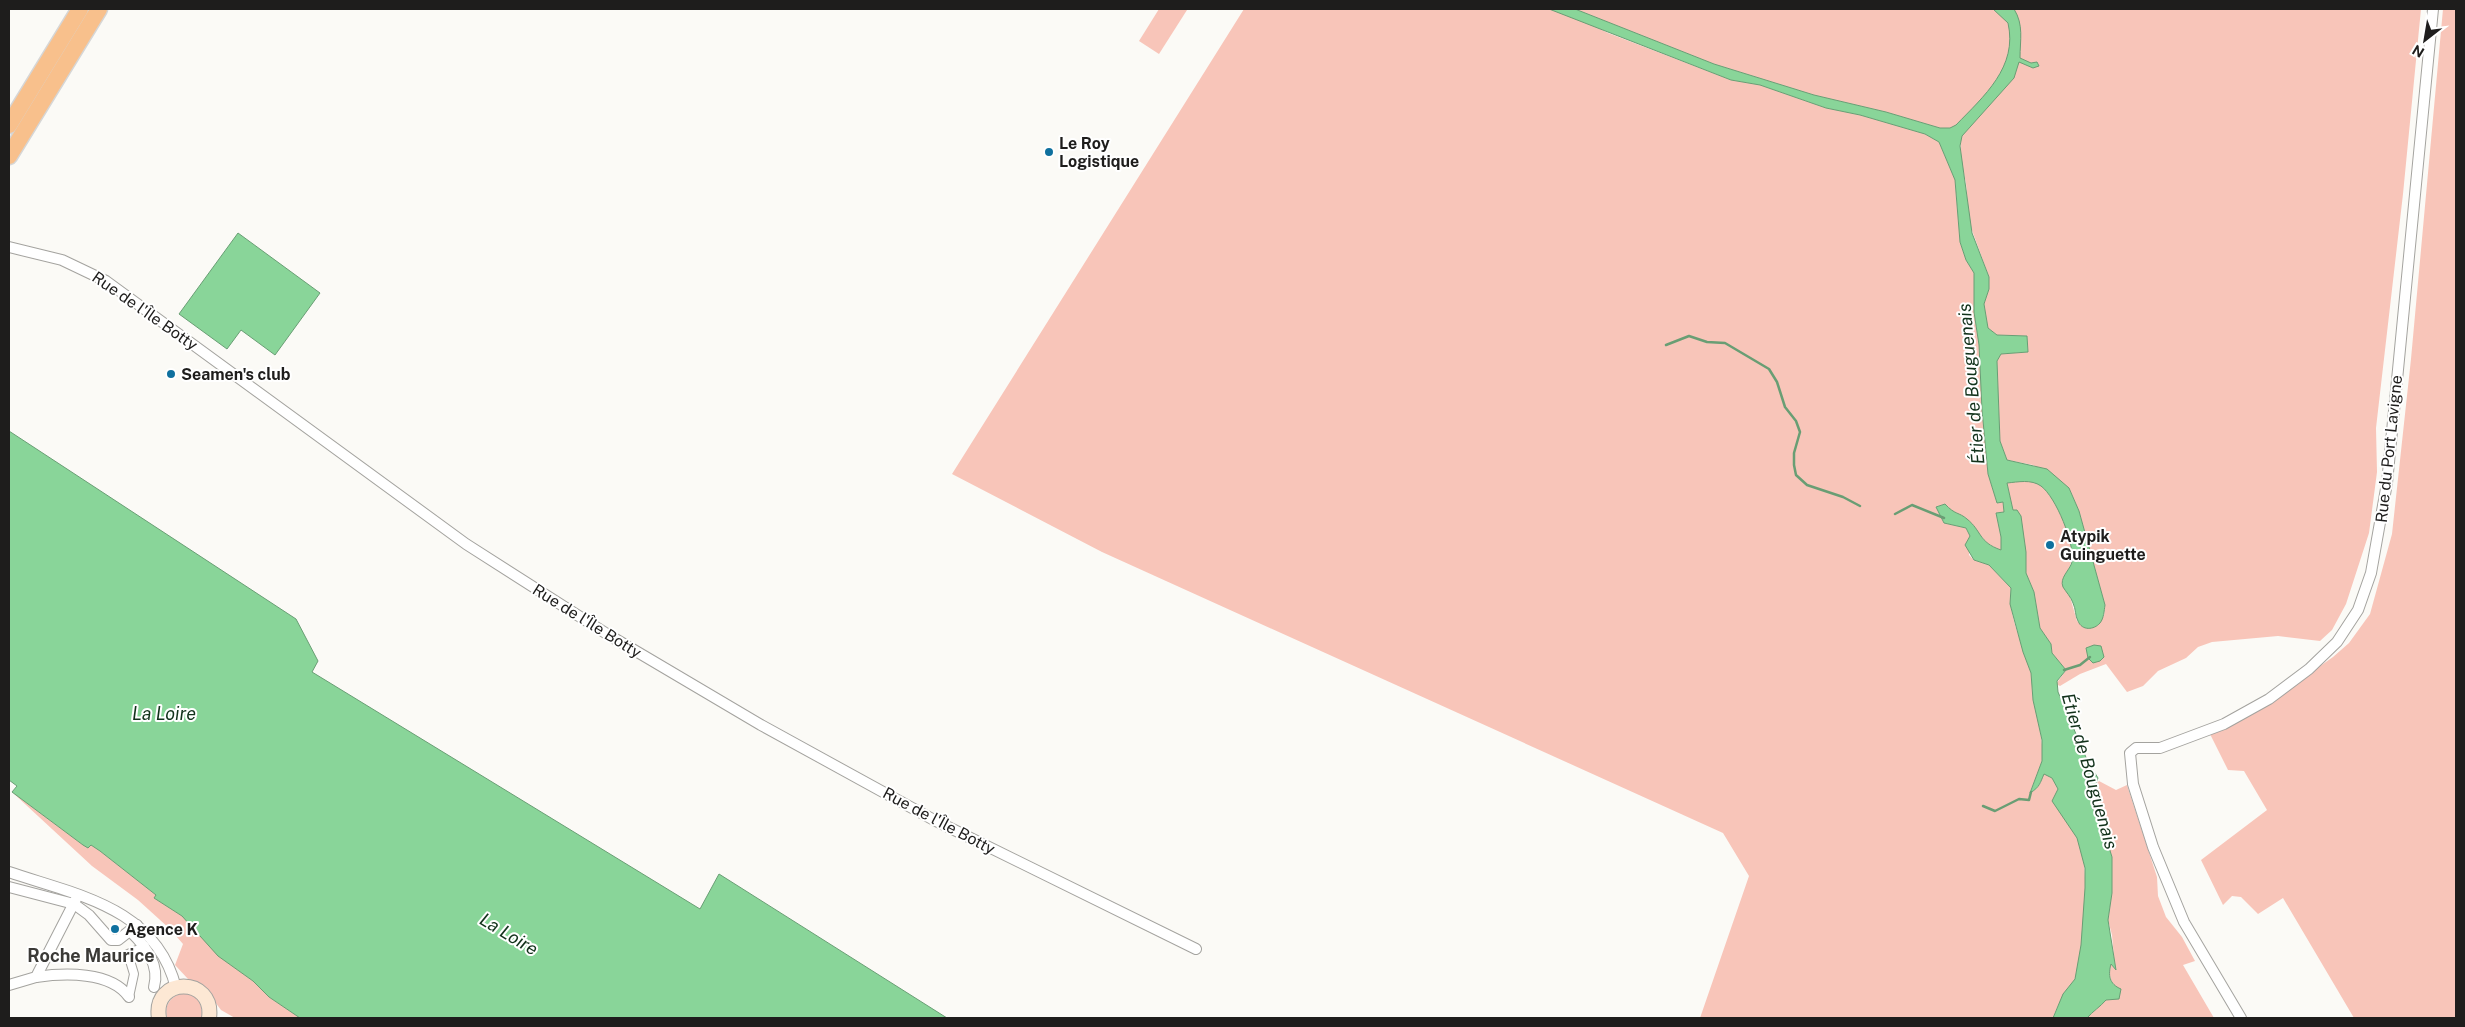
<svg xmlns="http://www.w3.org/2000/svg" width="2465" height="1027" font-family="'Public Sans',sans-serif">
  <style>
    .green { fill: #f8c5b9 }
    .water { fill: #89d599; stroke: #699e74 }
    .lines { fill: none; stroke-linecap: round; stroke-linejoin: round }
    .stream { stroke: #699e74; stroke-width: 2.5 }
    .pedestrian-casing { stroke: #a4a39f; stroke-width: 10 }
    .minor-casing { stroke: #a4a39f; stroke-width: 12 }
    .secondary-casing { stroke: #a4a39f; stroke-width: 16 }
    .trunk-casing { stroke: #d6d6d6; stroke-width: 19 }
    .pedestrian { stroke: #fff; stroke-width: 8 }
    .minor { stroke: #fff; stroke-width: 10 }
    .secondary { stroke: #fde8d4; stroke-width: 14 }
    .trunk { stroke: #f8c08c; stroke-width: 16 }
    .poi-dot { fill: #0f709e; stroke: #fff; stroke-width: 2 }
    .labels { text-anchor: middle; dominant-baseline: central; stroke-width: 4; stroke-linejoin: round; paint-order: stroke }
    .poi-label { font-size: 16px; font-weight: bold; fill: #1e1d1c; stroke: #fff; text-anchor: start }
    .street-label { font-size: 16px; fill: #1e1d1c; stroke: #fff }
    .water-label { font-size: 18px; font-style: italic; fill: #12321b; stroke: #fff }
    .neighbourhood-label { font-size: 18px; font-weight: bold; fill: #3b3a37; stroke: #fff }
  </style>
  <rect width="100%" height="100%" fill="#fbfaf6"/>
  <g class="green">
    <path d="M1159 9 1187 10 1159 54 1139 41Z"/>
    <path d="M1244 9H1562L1608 33 1731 80 1760 85 1826 108 1860 115 1925 134 1939 142 1955 180 1960 242 1966 260 1974 273V312L1979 345 1982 410 1988 474 1997 503 2003 502 2004 512 1996 513 2001 537V551L1987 543 1965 517 1954 514 1945 504 1936 507 1944 523 1966 528 1970 536 1969 555 1974 560 1989 565 2011 588C2007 616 2024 645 2031 673 2033 681 2031 691 2033 699 2037 719 2044 739 2042 760 2040 770 2034 782 2030 792 2041 788 2040 782 2044 773L2052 778 2058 789 2056 794C2065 813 2077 833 2082 853 2089 879 2084 953 2075 978 2069 993 2057 1003 2053 1018H1700L1749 876 1723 833 1102 552 952 474Z"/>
    <path d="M1575 9H2421L2403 194 2376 428 2377 472 2369 533 2346 604 2332 630 2320 641 2278 636 2212 642 2198 647 2186 658 2158 671 2143 686 2127 692 2106 664 2080 674 2060 686 2056 684 2066 670 2052 653 2051 644 2040 628 2034 592 2026 573 2024 540 2013 511 2007 483C2018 482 2031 478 2041 486 2056 496 2076 544 2071 562 2070 567 2067 572 2064 576L2077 621 2085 628 2104 616 2105 605 2079 511 2069 488 2033 465 2007 460 2000 441 1997 361 2001 354 2028 352 2027 336 1997 335 1988 328 1984 304 1989 289V277L1969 222 1966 183 1960 156 1961 142 1949 128H1940L1886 112 1814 95 1714 64Z"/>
    <path d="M2443 9H2456V1018H2354L2283 898 2258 914 2241 897 2232 896 2223 905 2201 860 2267 810 2244 771 2228 770 2210 734 2249 716 2333 657 2349 643 2370 614 2392 534 2411 359Z"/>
    <path d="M2099 781 2116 790 2127 785 2157 877 2158 896 2166 917 2182 937 2195 961 2183 965 2214 1018H2087L2106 1000 2115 999 2116 987C2109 979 2109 974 2111 964L2115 969 2112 935 2108 920 2112 893V857L2103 828 2094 813 2091 797 2092 788Z"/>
    <path d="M12 792 83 845H91L100 851 156 895 154 898 182 916 228 963 253 981 269 997 300 1018H235L221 1010 203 986 188 979 175 965 183 944 170 929 138 900 92 866Z"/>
    <path d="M181 993C199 993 202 1004 202 1018H167C164 1006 170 997 181 993Z"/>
  </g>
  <g class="water">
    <path d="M1549 9H1575L1714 64 1814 95 1886 112 1940 128H1950L1956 125C1984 96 2018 67 2008 23L1993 9H2014C2024 25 2020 40 2020 58L2031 63 2037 62 2039 66 2033 68 2019 62 2014 78 1962 136 1960 146 1972 233 1989 277V289L1984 304 1988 328 1997 335 2027 336 2028 352 2001 354 1997 361 2000 441 2007 460 2047 469 2069 488 2079 511 2105 605C2104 611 2104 618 2100 623 2094 630 2082 631 2078 621 2075 616 2076 609 2073 603 2071 597 2066 592 2063 587 2059 578 2070 570 2072 562 2075 544 2056 497 2041 486 2031 479 2018 482 2007 483L2013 510H2017L2021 516 2026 552V573L2034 592 2040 628 2051 644 2052 653 2066 670 2057 681 2058 692 2088 762 2098 778 2091 797 2094 813 2103 828 2112 857V893L2108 920 2116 970 2111 964C2108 975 2109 984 2121 989L2119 999 2106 1000C2100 1007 2093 1011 2087 1018H2053L2063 994 2075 979 2081 945 2085 888V868L2077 838 2052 801 2058 789 2052 778 2044 774C2040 783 2040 787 2030 793L2042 761V740L2033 700 2031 673 2023 652 2010 604 2011 588 1989 565 1974 560 1965 545 1970 536 1966 528 1944 523 1936 507 1945 504C1955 515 1959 512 1967 519 1982 531 1978 542 2001 550V537L1996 513 2004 512 2003 502 1997 503 1988 474 1982 410 1979 345 1974 312V273L1966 260 1960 242 1955 180 1939 142 1925 134 1860 115 1826 108 1760 85 1731 80Z"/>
    <path d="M238 233 320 293 275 355 241 330 227 349 179 314Z"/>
    <path d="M9 431 296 619 318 661 312 672 700 909 719 874 947 1018H300L269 997 253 981 218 956 182 916 154 898 156 895 100 851 91 845 88 848 83 845 12 792 17 786 9 780Z"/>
    <path d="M2094 645 2101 646 2104 657 2100 661 2093 663 2088 658 2086 648Z"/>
  </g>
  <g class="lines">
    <g class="stream">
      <path d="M1666 345 1689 336 1707 342 1725 343 1769 369 1777 382 1785 407 1796 421 1800 432 1794 453V465L1796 475 1807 485 1843 497 1860 506"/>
      <path d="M1895 514 1912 505 1944 518"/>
      <path d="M2064 670 2080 665 2090 657"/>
      <path d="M1983 806 1995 811 2019 799 2029 800 2031 792"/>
    </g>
    <defs>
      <path id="pedestrian" d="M129 997 134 974 128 954 145 946"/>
      <g id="minor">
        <path d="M9 247 62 260 106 281 466 544 607 634 761 725 934 820 1196 949"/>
        <path d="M9 872C76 895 156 907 176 988"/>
        <path d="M9 887 74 904 89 915 111 940H118L137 925"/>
        <path d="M131 932C146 947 160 965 154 987"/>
        <path d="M36 977C64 973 111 971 129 997"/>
        <path d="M9 985 36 977 76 899"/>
        <path d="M2241 1018 2184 922 2153 847 2133 784 2130 753 2136 748H2160L2224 724 2269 699 2309 669 2337 642 2358 610 2371 573 2387 483 2433 9"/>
      </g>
      <path id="secondary" d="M159 1018C152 976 215 976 209 1018"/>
      <g id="trunk">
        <path d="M9 125 80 9"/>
        <path d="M9 156 99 9"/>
      </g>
    </defs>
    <use href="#pedestrian" class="pedestrian-casing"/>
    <use href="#minor" class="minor-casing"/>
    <use href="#secondary" class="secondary-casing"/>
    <use href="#trunk" class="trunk-casing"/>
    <use href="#pedestrian" class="pedestrian"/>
    <use href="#minor" class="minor"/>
    <use href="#secondary" class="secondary"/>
    <use href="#trunk" class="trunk"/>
  </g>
  <g class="poi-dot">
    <circle cx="1049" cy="152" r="5"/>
    <circle cx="171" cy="374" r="5"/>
    <circle cx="2050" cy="545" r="5"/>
    <circle cx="115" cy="929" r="5"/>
  </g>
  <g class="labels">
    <g class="poi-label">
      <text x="1059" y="143">Le Roy<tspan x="1059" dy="18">Logistique</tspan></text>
      <text x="181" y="374">Seamen's club</text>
      <text x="2060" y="536">Atypik<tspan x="2060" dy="18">Guinguette</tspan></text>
      <text x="125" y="929">Agence K</text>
    </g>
    <g class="street-label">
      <text transform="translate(145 311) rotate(35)">Rue de l'Île Botty</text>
      <text transform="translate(2389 449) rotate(-84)">Rue du Port Lavigne</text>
      <text transform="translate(587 621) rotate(32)">Rue de l'Île Botty</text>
      <text transform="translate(939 821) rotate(28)">Rue de l'Île Botty</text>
    </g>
    <g class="water-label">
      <text transform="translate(1971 384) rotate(-95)">Étier de Bouguenais</text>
      <text x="164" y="713">La Loire</text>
      <text transform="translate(2090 771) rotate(74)">Étier de Bouguenais</text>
      <text transform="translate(509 934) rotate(31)">La Loire</text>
    </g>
    <g class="neighbourhood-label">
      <text x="91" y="955">Roche Maurice</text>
    </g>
  </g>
  <rect width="2465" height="1027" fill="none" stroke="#1e1d1c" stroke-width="20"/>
  <g transform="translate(2425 40) rotate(211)" stroke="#ffffff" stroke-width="4" paint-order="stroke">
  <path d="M0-4L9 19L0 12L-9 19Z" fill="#1e1d1c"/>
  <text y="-8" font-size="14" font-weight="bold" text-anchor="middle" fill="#1e1d1c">N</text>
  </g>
</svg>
